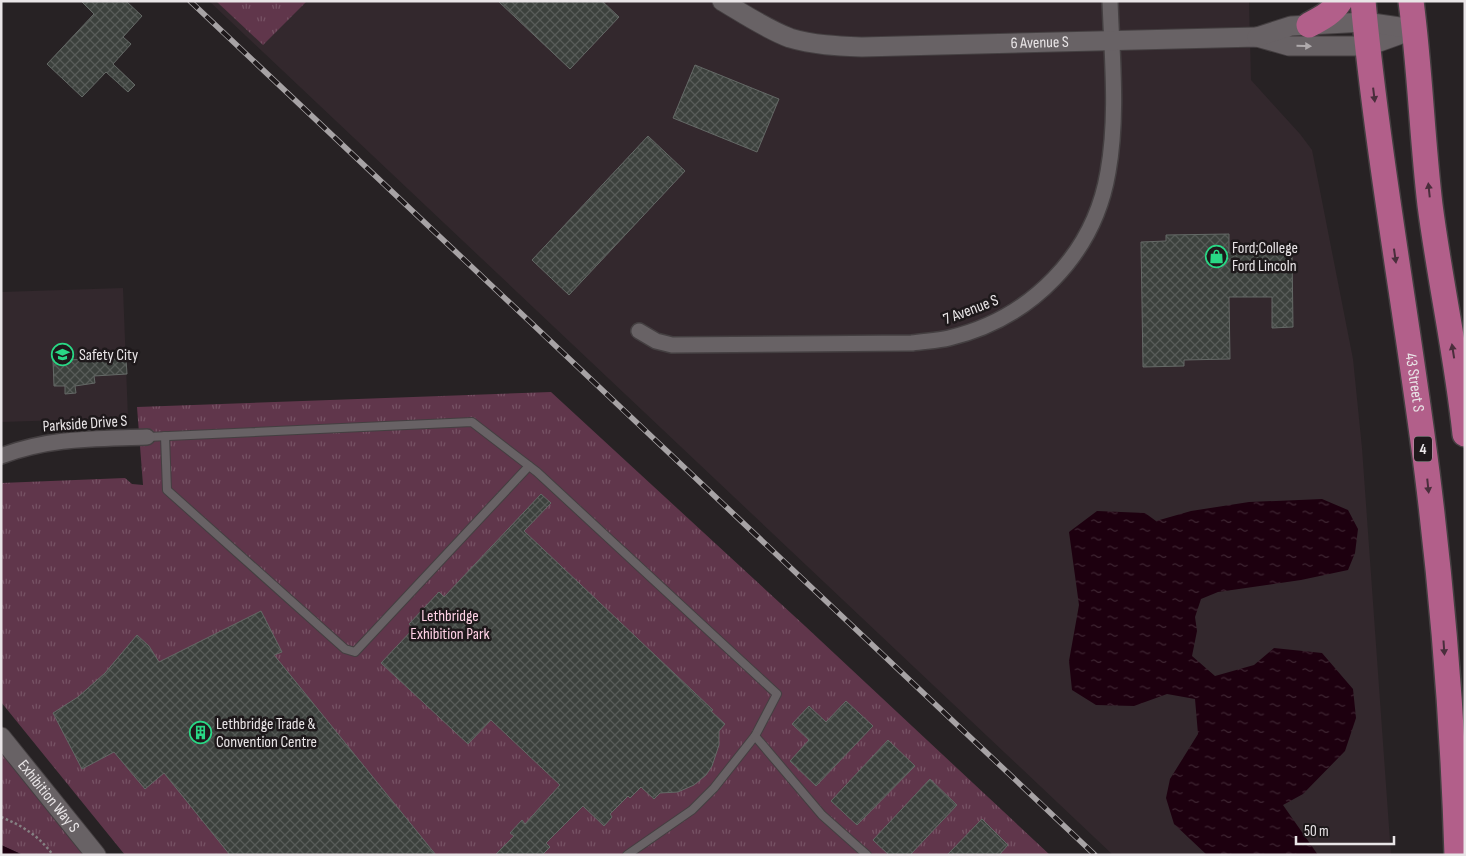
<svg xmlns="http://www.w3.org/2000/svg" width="1466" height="856" font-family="'Sofia Sans Condensed',sans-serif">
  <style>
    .built { fill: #33282d }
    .park { fill: url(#park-tufts) }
    .water { fill: url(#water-ripples) }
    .building { fill: url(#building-cross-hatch); stroke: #646966 }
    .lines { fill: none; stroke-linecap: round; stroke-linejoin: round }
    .service-casing { stroke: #443f41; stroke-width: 10 }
    .minor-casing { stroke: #443f41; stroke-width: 18 }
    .tertiary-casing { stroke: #443f41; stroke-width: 21 }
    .trunk-casing { stroke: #443f41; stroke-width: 28 }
    .path { stroke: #858183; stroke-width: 2.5; stroke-dasharray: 2.5 2.5; stroke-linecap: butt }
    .service { stroke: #686265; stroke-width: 8 }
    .minor { stroke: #686265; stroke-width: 15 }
    .tertiary { stroke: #686265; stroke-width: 19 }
    .trunk { stroke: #b25f8a; stroke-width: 25 }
    .rail-casing { stroke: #a7a3a5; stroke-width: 5.5 }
    .rail { stroke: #1e191b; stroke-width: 4; stroke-dasharray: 11; stroke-linecap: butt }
    .oneway { fill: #afaaac }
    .oneway2 { fill: #4a2e3c }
    .labels { text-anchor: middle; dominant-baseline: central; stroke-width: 5; stroke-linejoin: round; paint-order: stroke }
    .shield { fill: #1e191b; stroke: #aca8aa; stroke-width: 1 }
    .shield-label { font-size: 15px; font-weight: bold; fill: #e9e5e7 }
    .street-label { font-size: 16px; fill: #e9e5e7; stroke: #1e191b }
    .poi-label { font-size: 16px; fill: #e9e5e7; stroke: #1e191b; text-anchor: start }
    .park-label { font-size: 16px; fill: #ffd2e6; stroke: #1e191b }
  </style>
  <defs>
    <pattern id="park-tufts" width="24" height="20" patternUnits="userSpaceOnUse" patternTransform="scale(1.25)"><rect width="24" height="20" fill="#60364b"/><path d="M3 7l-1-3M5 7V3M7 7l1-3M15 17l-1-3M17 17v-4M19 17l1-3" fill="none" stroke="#775365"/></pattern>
    <pattern id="water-ripples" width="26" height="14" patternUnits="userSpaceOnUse" patternTransform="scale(1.25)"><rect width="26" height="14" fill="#1d000f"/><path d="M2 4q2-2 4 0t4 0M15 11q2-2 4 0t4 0" fill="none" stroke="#3e2532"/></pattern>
    <pattern id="building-cross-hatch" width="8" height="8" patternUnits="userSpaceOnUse" patternTransform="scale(1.25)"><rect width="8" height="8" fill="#3c413d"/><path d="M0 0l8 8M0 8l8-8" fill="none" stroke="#585c59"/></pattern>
  </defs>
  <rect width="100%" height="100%" fill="#272224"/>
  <g class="built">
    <path d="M209 1H1249L1251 80 1300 134 1312 150 1353 359 1362 448 1391 855H1113Z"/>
    <path d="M123 288 128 418 1 422V292Z"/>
  </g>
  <g class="park">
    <path d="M216 1H307L263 45Z"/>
    <path d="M551 392 805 626 1050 855H125L1 702V483L125 478 132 484 143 485 137 407Z"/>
    <path d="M1 737 96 855H23L1 845Z"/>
  </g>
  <g class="water">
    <path d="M1322 499 1348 510 1358 529 1355 553 1348 570 1301 580 1218 592 1201 599 1195 617 1197 631 1192 656 1215 676 1254 665 1274 648 1322 653 1353 689 1356 718 1345 751 1303 794 1283 805 1318 855H1207L1174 824 1166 798 1170 779 1198 734 1195 699 1167 694 1134 706 1096 705 1072 690 1069 661 1079 605 1069 532 1097 511 1145 513 1156 521 1191 511 1249 502Z"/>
    <path d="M1 845 23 855H1Z"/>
  </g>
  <g class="building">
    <path d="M81 1H126L142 16 123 37 131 44 113 64 135 85 128 92 106 72 82 97 47 64 94 14Z"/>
    <path d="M498 1H602L619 17 570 69Z"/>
    <path d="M695 65 779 99 757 152 673 118Z"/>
    <path d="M648 136 685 171 569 295 532 260Z"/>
    <path d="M1229 234V253L1292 252 1293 327 1272 328V297H1229L1230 359 1184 360V366L1143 367 1141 242 1166 241V235Z"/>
    <path d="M126 359 127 374 94 376 95 383 75 386 76 393 65 394V386H54L53 360Z"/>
    <path d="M541 494 551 503 524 531 713 710 711 711 725 724 719 731V745L712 766 706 775 694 785 678 792 660 793 654 799 641 787 630 798 628 796 610 814 612 817 604 826 583 806 546 843 550 847 542 855H495L514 836 510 833 522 820 525 824 560 785 491 720 468 744 381 663 414 628 409 624 439 592 444 597Z"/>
    <path d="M261 611 282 652 274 655 436 855H230L164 773 145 789 114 752 82 769 53 713 78 697 105 673 137 635 149 646 159 662Z"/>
    <path d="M846 701 873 726 816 786 790 761 809 740 792 724 809 706 826 722Z"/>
    <path d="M888 740 915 766 857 825 831 801Z"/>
    <path d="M930 779 957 805 910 855H889L873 840Z"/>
    <path d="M982 819 1008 845 999 855H947Z"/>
  </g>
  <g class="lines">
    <defs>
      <g id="service">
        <path d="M165 436 167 490 345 649 355 652 529 466"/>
        <path d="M147 437 472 422 537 472 777 694 755 736 714 788 692 810 627 855"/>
        <path d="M755 736 822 815 867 855"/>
      </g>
      <g id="minor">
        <path d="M639 331 656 341 672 345 912 343C924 341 937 341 949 338 1030 319 1094 255 1108 172 1118 116 1112 58 1110 1"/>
        <path d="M1 456C51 437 95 439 147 437"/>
      </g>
      <g id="tertiary">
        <path id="s1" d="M722 1C744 14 766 29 790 38 813 45 838 46 862 47L1257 37 1289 46H1368L1415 29"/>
        <path d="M1257 37 1291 26 1365 22 1413 29"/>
        <path id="s2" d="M1 737 96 855"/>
      </g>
      <g id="trunk">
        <path id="s3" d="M1363 1C1378 159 1407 315 1427 472 1443 599 1453 727 1457 855"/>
        <path d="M1411 1C1420 69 1422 137 1430 205 1440 282 1457 357 1465 434"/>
        <path d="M1309 25C1322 18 1332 13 1340 1"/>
      </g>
    </defs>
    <use href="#service" class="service-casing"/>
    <use href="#minor" class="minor-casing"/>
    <use href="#tertiary" class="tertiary-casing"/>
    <use href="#trunk" class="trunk-casing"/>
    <path class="path" d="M1 817C23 826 39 836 53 855"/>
    <use href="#service" class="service"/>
    <use href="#minor" class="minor"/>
    <use href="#tertiary" class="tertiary"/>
    <use href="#trunk" class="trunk"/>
    <defs>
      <path id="rail" d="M190 1 1095 855"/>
    </defs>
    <use href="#rail" class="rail-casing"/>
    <use href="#rail" class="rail"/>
  </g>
  <defs><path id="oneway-solid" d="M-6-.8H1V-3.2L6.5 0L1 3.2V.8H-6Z" transform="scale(1.25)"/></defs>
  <use class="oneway" href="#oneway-solid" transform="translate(1304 46) rotate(1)"/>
  <g class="oneway2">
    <use href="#oneway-solid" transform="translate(1374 95) rotate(83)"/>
    <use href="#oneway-solid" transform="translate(1429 190) rotate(-96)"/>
    <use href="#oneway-solid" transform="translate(1395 256) rotate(82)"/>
    <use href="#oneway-solid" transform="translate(1453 351) rotate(-99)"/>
    <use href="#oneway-solid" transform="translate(1428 486) rotate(84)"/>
    <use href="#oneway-solid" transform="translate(1444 648) rotate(86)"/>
  </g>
  <defs>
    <symbol id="shop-ring" viewBox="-11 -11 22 22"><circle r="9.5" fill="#1e191b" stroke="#29d885" stroke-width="1.5"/><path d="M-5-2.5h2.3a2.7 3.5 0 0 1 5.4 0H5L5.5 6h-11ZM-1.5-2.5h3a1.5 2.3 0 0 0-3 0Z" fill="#29d885"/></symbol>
    <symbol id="school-ring" viewBox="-11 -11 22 22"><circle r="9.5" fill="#1e191b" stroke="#29d885" stroke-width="1.5"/><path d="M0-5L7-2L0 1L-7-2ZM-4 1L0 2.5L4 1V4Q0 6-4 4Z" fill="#29d885"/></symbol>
    <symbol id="building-ring" viewBox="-11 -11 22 22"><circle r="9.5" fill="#1e191b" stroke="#29d885" stroke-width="1.5"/><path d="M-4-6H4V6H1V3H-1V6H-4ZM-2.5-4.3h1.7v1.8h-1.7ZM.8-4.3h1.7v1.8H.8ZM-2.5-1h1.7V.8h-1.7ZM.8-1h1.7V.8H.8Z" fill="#29d885"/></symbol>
  </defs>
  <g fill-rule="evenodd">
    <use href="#shop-ring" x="1204" y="244" width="25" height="25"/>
    <use href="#school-ring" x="50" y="342" width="25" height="25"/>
    <use href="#building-ring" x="188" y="720" width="25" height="25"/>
  </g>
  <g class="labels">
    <rect class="shield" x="1414" y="436.5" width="18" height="25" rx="4"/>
    <g class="shield-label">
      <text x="1423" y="449">4</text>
    </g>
    <g class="street-label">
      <text stroke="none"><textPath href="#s1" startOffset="328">6 Avenue S</textPath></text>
      <text transform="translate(971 310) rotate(-21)">7 Avenue S</text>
      <text stroke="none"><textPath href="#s3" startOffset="385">43 Street S</textPath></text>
      <text transform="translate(85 424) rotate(-4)">Parkside Drive S</text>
      <text stroke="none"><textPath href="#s2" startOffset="76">Exhibition Way S</textPath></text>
    </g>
    <g class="poi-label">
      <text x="1232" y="248">Ford;College<tspan x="1232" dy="18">Ford Lincoln</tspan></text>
      <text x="79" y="355">Safety City</text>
      <text x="216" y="724">Lethbridge Trade &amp;<tspan x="216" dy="18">Convention Centre</tspan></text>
    </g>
    <g class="park-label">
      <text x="450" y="616">Lethbridge<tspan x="450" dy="18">Exhibition Park</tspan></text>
    </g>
  </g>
  <rect width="1466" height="856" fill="none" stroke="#e9e5e7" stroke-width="5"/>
  <path d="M1296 836v8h98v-8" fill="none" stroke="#e9e5e7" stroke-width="2.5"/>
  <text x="1304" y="836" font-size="15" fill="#e9e5e7" stroke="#1e191b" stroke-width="4" paint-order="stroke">50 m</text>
</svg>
